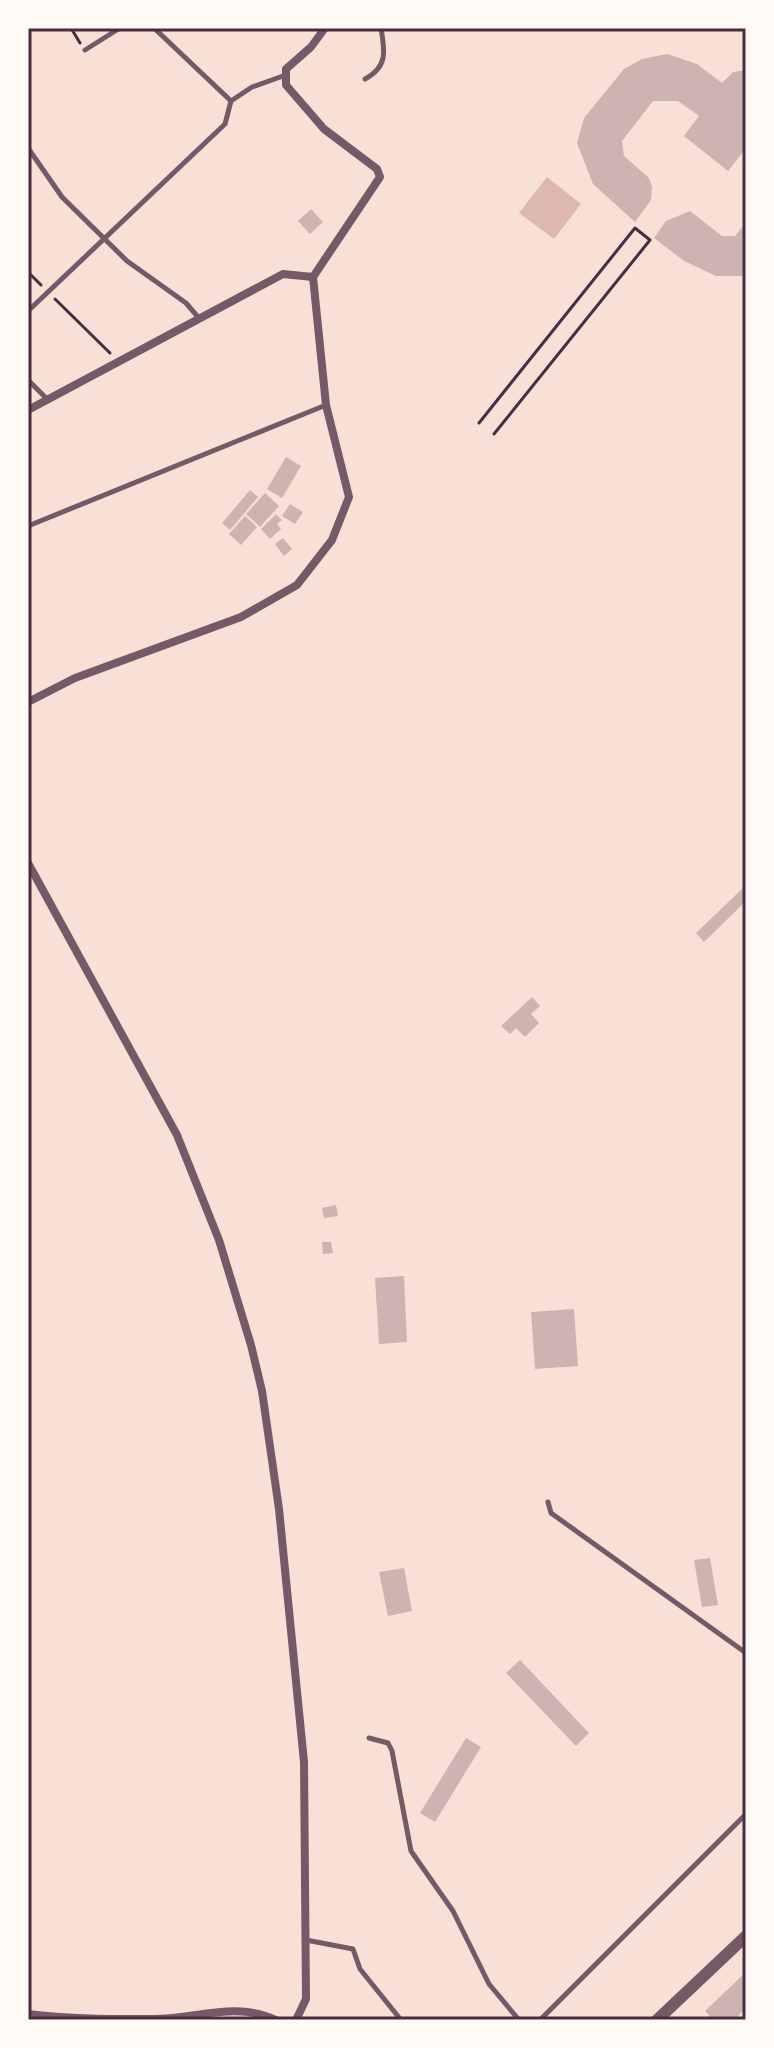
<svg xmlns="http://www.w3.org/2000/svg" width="774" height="2048" font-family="Manrope,sans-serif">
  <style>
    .water { fill: #dcb8b0 }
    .building { fill: #ccb4b1 }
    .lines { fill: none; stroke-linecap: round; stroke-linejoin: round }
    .path { stroke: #4a2c40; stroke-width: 3 }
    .service { stroke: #755966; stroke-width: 5 }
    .minor { stroke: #755966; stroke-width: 8 }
    .tertiary { stroke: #755966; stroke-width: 12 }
    .neatline { fill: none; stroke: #4a2c40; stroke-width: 3 }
  </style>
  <rect width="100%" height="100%" fill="#f7e1d7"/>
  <path class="water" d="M547 177 581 204 554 239 519 213Z"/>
  <g class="building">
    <path d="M667 54 697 64 722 83 733 72 746 70V154L743 152 728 171 684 136 699 116 678 101H653L622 141 624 156 649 178 652 187 651 200 635 222 593 184 577 143 584 118 624 69 642 59Z"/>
    <path d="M311 209 323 222 310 234 298 221Z"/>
    <path d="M690 211 722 236H735L746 222V276H716L684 261 654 238 666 221Z"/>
    <path d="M286 457 301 466 282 498 267 489Z"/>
    <path d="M250 490 258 497 230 530 222 523Z"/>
    <path d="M265 493 279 506 260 527 246 514Z"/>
    <path d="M290 504 303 512 295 524 282 516Z"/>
    <path d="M276 514 282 520 277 524 281 529 270 539 261 529Z"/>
    <path d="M245 516 257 527 241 545 229 534Z"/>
    <path d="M283 538 292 549 284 556 275 544Z"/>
    <path d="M743 888 746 901 704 942 696 933Z"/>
    <path d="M532 997 540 1006 531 1014 539 1023 525 1037 516 1028 510 1034 501 1026Z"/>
    <path d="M336 1205 338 1216 324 1218 322 1208Z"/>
    <path d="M322 1242H331L333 1253 323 1254Z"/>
    <path d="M404 1276 407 1342 379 1344 375 1278Z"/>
    <path d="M574 1309 578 1366 535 1369 531 1312Z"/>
    <path d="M710 1558 718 1605 702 1607 694 1560Z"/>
    <path d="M404 1568 412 1611 388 1616 379 1572Z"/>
    <path d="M520 1660 589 1733 576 1746 506 1673Z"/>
    <path d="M466 1738 481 1747 435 1822 420 1813Z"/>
    <path d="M746 1972V2008L734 2020H713L705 2011Z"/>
  </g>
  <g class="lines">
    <g class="path">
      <path d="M71 28 80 43"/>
      <path d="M28 272 41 285"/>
      <path d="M55 299 110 353"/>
      <path d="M479 423 635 228 650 240 494 434"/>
    </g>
    <g class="service">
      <path d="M154 28 231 101"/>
      <path d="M85 50 120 28"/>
      <path d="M365 79C388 67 385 51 381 28"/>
      <path d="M28 148 62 197 127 261 186 303 198 317"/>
      <path d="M28 311 225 124 231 101 252 87 283 76"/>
      <path d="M28 380 46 398"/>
      <path d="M28 526 326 405"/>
      <path d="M548 1502 551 1513 746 1653"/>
      <path d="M369 1738 388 1743 392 1751 411 1851 453 1911 489 1984 519 2020"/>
      <path d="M306 1940 353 1949 360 1969 401 2020"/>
      <path d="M540 2020 746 1814"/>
    </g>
    <g class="minor">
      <path d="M28 410 283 274 313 277"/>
      <path d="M28 702 75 678 241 617 297 585 332 540 349 497 326 405 313 277 380 177 377 169 324 129 286 85V69L311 47 325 28"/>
      <path d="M28 863 177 1135 219 1240 251 1345 262 1391 279 1509 304 1762 306 1999 296 2020"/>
      <path d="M28 2014C68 2019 113 2019 153 2019 195 2019 236 2001 276 2020"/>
    </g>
    <path class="tertiary" d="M657 2020 746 1936"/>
  </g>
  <rect width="774" height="2048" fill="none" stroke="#fffaf5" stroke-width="60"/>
  <rect x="30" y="30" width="714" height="1988" class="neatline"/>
</svg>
